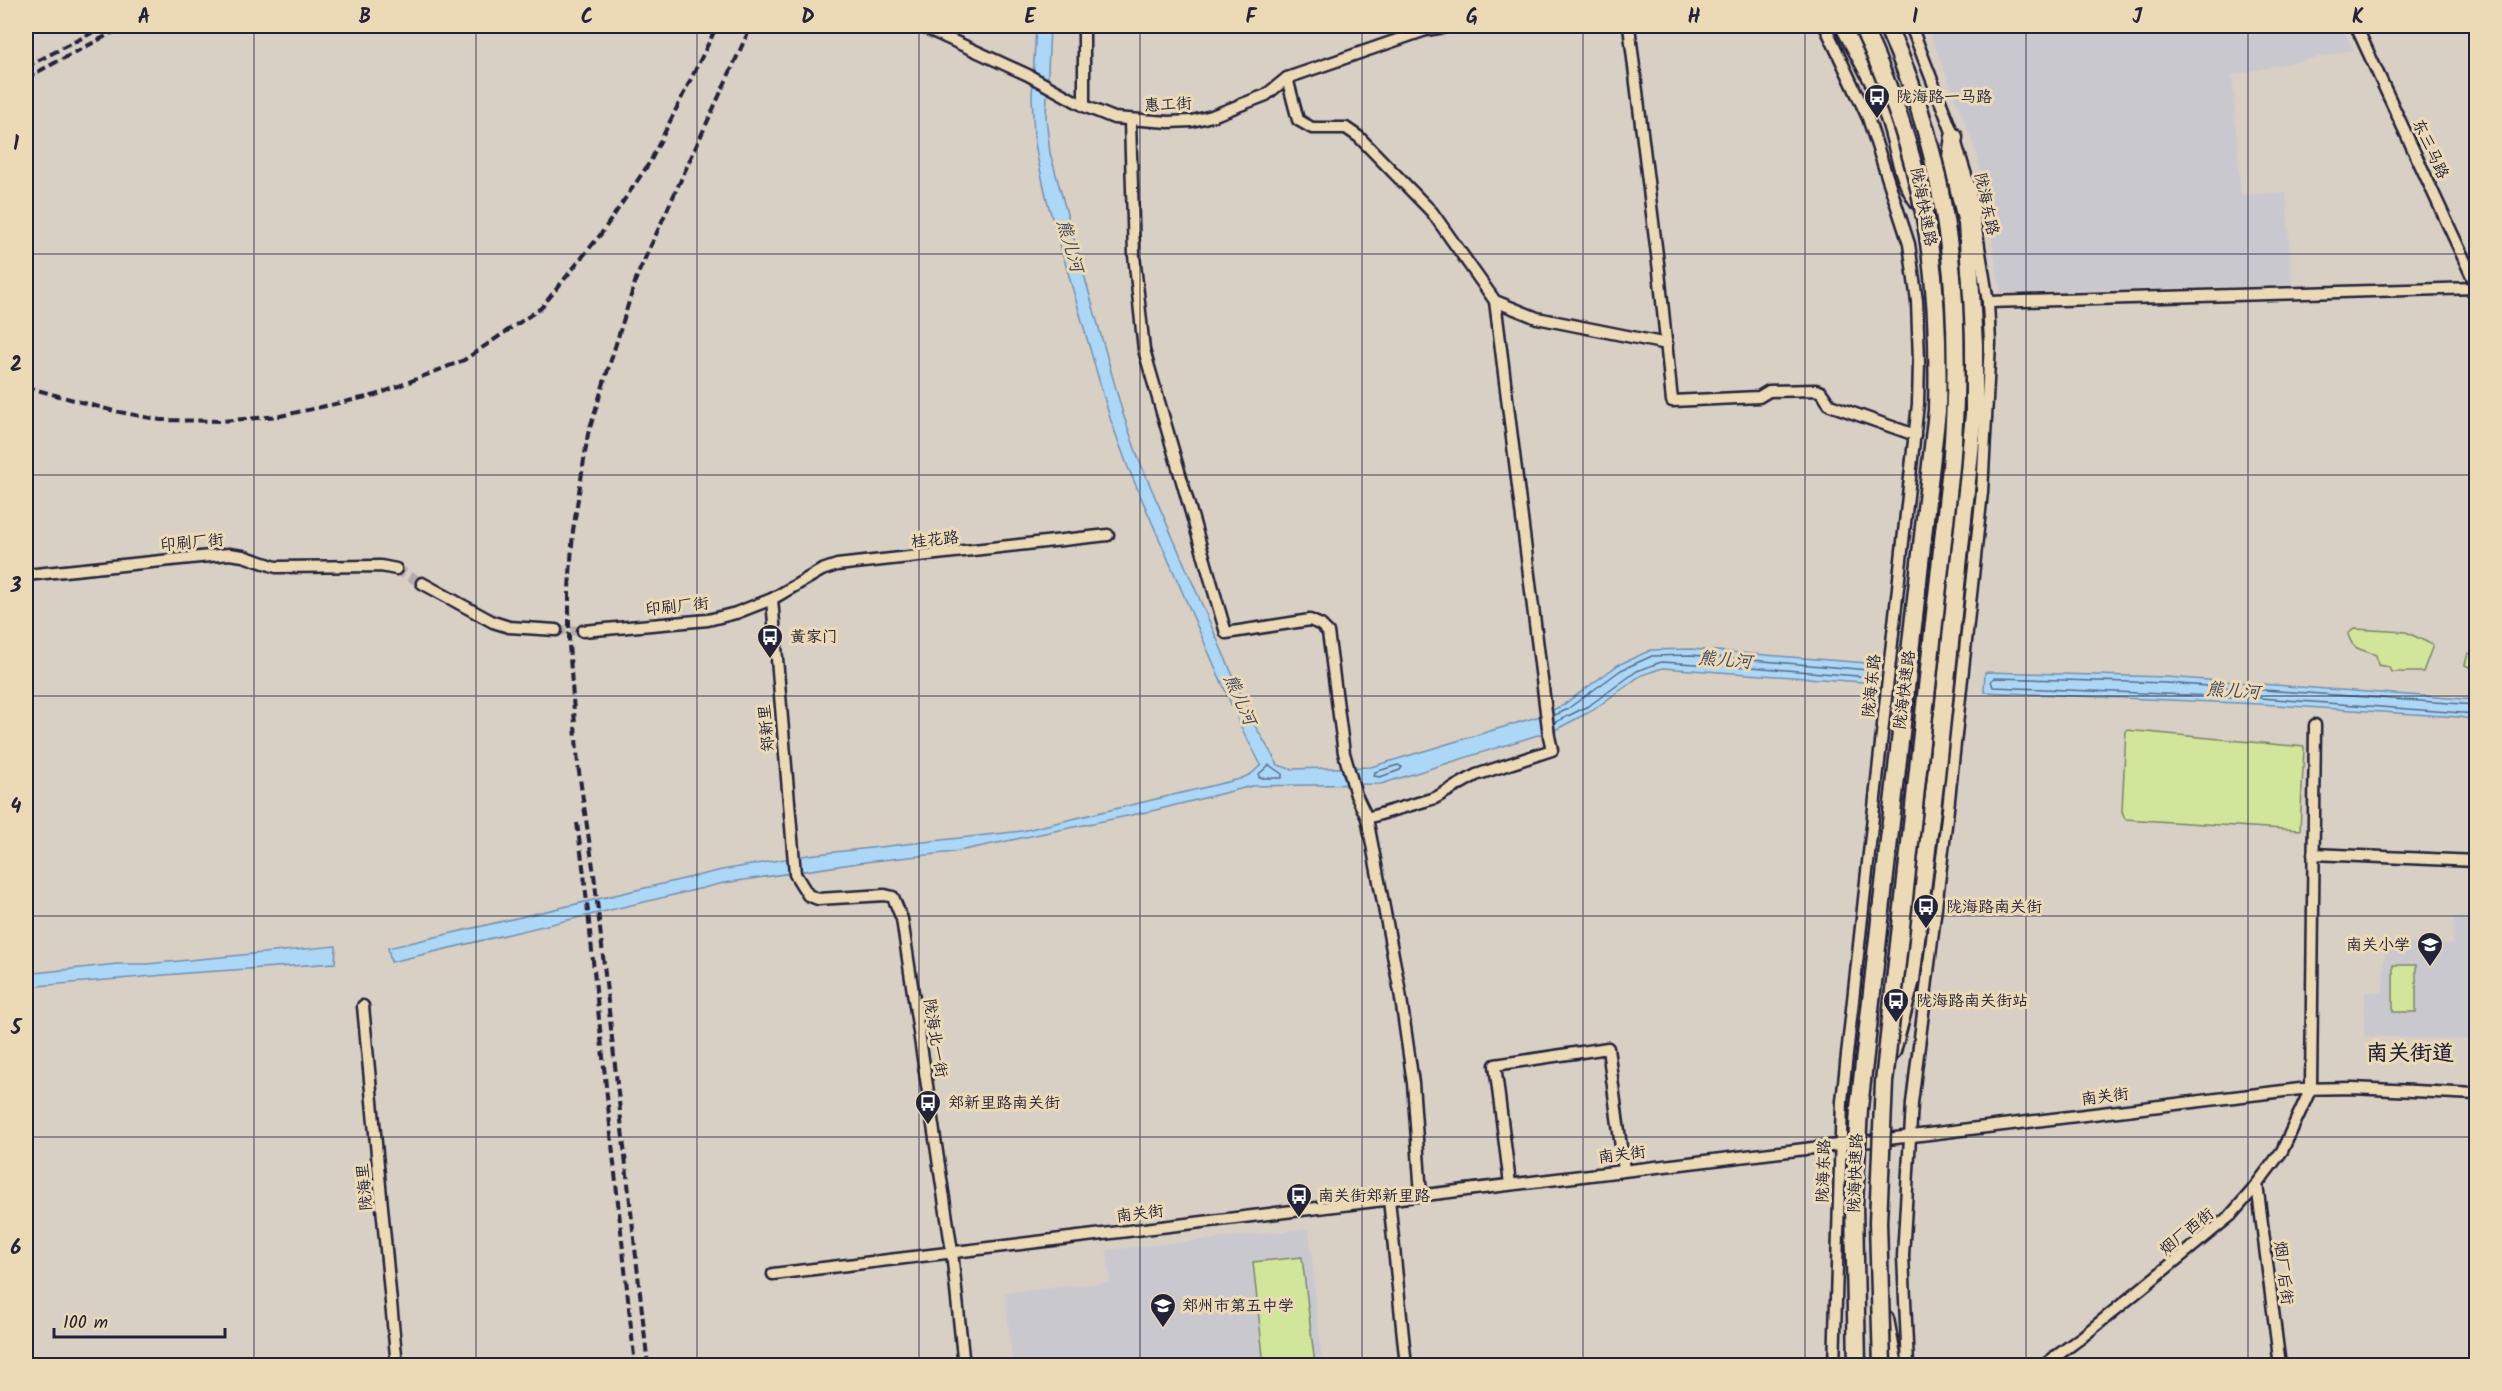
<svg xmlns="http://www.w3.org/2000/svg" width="2502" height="1391" font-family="Kalam,'LXGW WenKai TC',sans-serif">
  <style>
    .built { fill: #cac8cf }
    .green { fill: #d1e69a; stroke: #7a846a; stroke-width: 1.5 }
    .water { fill: #acd7f7; stroke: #758fac; stroke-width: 1.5 }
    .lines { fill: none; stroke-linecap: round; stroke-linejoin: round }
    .shore { stroke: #596a86; stroke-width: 1.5 }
    .minor-tunnel { stroke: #b4aca9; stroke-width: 10; stroke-dasharray: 10 5; stroke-linecap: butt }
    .minor-casing { stroke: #22223b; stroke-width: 15 }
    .highway-casing { stroke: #22223b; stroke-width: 21 }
    .minor { stroke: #ecd9b6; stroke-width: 10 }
    .highway { stroke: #ecd9b6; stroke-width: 16 }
    .rail { stroke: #22223b; stroke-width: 4; stroke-dasharray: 9 4.5; stroke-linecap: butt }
    .highway-bridge-casing { stroke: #22223b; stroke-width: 21; stroke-linecap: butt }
    .highway-bridge { stroke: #ecd9b6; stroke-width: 16 }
    .grid { fill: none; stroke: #22223b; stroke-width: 1.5; stroke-opacity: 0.55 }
    .labels { text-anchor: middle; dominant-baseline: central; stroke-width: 6; stroke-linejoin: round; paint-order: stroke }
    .poi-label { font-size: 16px; fill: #22223b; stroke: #ecd9b6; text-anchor: start }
    .street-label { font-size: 16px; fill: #22223b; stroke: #ecd9b6 }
    .water-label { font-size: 18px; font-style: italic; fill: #3e4661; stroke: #ecd9b6 }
    .district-label { font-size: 22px; font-weight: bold; fill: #22223b; stroke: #ecd9b6 }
    .neatline { fill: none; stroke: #22223b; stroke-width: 2 }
    .grid-label { font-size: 20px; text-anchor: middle; font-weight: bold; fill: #22223b }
  </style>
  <rect width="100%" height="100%" fill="#d8cfc5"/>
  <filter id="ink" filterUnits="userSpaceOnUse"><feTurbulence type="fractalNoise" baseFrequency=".0167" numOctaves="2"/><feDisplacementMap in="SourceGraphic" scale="12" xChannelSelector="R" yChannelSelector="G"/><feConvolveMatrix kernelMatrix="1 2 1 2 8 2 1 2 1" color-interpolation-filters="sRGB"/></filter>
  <g filter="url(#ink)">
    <g class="built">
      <path d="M1927 26H2342L2354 50 2232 75 2241 195 2286 192 2292 285 2001 293 1977 153Z"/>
      <path d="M2454 917 2476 918V1040L2364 1036 2365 992H2383L2385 942 2453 944Z"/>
      <path d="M1309 1229 1322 1365H1013L1005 1293 1110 1282 1107 1250Z"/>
    </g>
    <g class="green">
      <path d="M2354 629 2406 632 2433 645 2423 672H2391L2389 667 2378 665 2376 655C2361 648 2353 652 2348 634Z"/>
      <path d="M2468 653 2476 656V670L2465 665Z"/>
      <path d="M2126 730 2304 747 2300 830 2125 819 2122 811Z"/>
      <rect x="2393" y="965" width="23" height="47"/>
      <path d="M1302 1257 1315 1365H1264L1253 1262Z"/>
    </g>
    <g class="water">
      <path d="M1036 26H1050L1046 117 1050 153 1123 414 1139 460 1254 724 1278 765 1290 769 1371 767 1540 716 1563 705 1618 665 1651 650 1691 649 1879 664 1877 683 1662 668 1640 676 1593 710 1557 729 1381 784 1252 786 1156 810 954 852 865 862 724 883 391 962 388 948 722 870 808 855 1022 831 1240 779 1251 774 1261 765 1242 729 1127 465 1110 418 1047 200 1038 160 1034 137 1032 96Z"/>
      <path d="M1985 672 2166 677 2476 700V720L2459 717 2260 704 1984 692Z"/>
      <path d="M336 946 335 963 188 973 26 987V974L117 964H147Z"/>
    </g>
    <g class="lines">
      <g class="shore">
        <path d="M2476 705 2166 683 1994 678 1991 681 1993 687 2260 698 2476 714"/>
        <path d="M1553 716 1566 710 1621 670 1652 656 1691 655 1869 670 1872 672 1869 677 1751 667 1661 662 1637 671 1590 705 1554 723"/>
        <path d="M1269 765 1282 774V778H1259V774Z"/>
        <path d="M1398 765 1402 767 1400 770 1380 777 1374 776 1375 772Z"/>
      </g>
      <g class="minor-tunnel">
        <path d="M396 569 422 583"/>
        <path d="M556 630 583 631"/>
      </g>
      <defs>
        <g id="minor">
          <path d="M921 26 1028 75 1084 106 1114 118 1169 122 1192 121 1212 116 1266 95 1287 78 1426 30 1450 26"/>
          <path d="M1084 26V106"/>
          <path d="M1629 26 1659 271 1672 401 1759 397 1769 391 1816 390 1821 392 1830 405 1915 435"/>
          <path d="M1825 26 1868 118 1909 244 1917 301 1919 362 1918 404 1842 1101 1834 1366"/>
          <path d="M2356 26 2476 285"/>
          <path d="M1287 78 1298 120 1312 128H1346L1359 137 1432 212 1495 301 1537 318 1667 344"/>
          <path d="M1130 121 1134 255 1144 350 1226 633 1310 620 1321 625 1328 632 1344 753 1356 795 1367 818 1400 992 1413 1083 1421 1195"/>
          <path d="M1988 302 2476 288"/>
          <path d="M26 575 229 554 243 556 276 567 381 566 396 569"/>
          <path d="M422 583 493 622 509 627 556 630"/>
          <path d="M772 599 795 874 808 895 818 899 885 895 893 897 902 919 952 1252 964 1366"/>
          <path d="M583 631 708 620 736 613 772 599 822 570 837 565 1108 535"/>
          <path d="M1367 818 1435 798 1476 775 1552 750 1549 736 1495 301"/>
          <path d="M2313 854 2476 861"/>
          <path d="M363 1006 397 1366"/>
          <path d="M1510 1184 1495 1065 1608 1048 1624 1170"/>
          <path d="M2257 1184 2280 1366"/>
          <path d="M1389 1199 1406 1366"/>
          <path d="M773 1274 2300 1089 2352 1088 2476 1094"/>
          <path d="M1908 1366 1903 1256 1912 1103 1948 809 1982 492 1990 343 1988 302 1969 185 1954 137 1911 26"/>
          <path d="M2043 1366 2082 1337 2230 1216 2251 1192 2282 1151 2311 1088 2315 725"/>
        </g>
        <g id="highway">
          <path d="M1844 26C1860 57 1879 88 1890 121 1899 148 1902 181 1920 203"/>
          <path d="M1892 1051 1911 980 1936 776 1974 414V345L1967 223 1951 157 1954 137"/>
          <path d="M1885 1319 1894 1366"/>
        </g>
      </defs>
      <use href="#minor" class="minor-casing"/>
      <use href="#highway" class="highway-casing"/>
      <use href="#minor" class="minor"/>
      <use href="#highway" class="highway"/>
      <g class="rail">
        <path d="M26 67 105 26"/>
        <path d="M26 78 125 26"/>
        <path d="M26 387 114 411 161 420 220 421 280 416 376 395 464 360 541 308 601 234 650 162 717 26"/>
        <path d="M577 823 584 874 635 1366"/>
        <path d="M648 1366 594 874 578 765 569 644V589L573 531 588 434 637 276 751 26"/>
      </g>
      <defs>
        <g id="highway-bridge">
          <path d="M1857 1366 1854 1205 1859 1108 1937 411C1941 266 1924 157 1862 26"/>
          <path d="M1882 1366 1878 1222 1884 1082 1951 467C1964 314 1952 166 1887 26"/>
        </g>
      </defs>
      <use href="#highway-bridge" class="highway-bridge-casing"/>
      <use href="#highway-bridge" class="highway-bridge"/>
    </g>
  </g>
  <path class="grid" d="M254 26V1366M476 26V1366M697 26V1366M919 26V1366M1140 26V1366M1362 26V1366M1583 26V1366M1805 26V1366M2026 26V1366M2248 26V1366M26 254H2476M26 475H2476M26 696H2476M26 916H2476M26 1137H2476"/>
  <defs>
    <symbol id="bus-pin" viewBox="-11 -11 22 30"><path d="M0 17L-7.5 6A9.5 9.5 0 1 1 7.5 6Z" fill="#22223b" stroke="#ecd9b6"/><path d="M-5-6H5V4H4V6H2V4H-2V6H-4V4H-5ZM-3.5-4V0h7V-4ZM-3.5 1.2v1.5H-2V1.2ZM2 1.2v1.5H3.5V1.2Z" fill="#fff"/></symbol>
    <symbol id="school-pin" viewBox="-11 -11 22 30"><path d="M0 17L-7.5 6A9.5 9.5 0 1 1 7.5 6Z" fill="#22223b" stroke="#ecd9b6"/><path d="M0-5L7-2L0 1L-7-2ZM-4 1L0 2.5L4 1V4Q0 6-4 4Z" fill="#fff"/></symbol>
  </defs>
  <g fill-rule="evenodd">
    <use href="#bus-pin" x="1862" y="82" width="30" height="40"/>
    <use href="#bus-pin" x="755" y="622" width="30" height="40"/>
    <use href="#bus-pin" x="1911" y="892" width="30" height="40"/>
    <use href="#school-pin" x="2415" y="930" width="30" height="40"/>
    <use href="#bus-pin" x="1881" y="986" width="30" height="40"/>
    <use href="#bus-pin" x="913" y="1088" width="30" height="40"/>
    <use href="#bus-pin" x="1284" y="1181" width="30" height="40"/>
    <use href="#school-pin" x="1148" y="1291" width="30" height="40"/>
  </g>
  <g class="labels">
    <g class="poi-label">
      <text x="1896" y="97">陇海路一马路</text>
      <text x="790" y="637">黄家门</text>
      <text x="1946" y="907">陇海路南关街</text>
      <text x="2410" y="945" text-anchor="end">南关小学</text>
      <text x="1916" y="1001">陇海路南关街站</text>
      <text x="948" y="1103">郑新里路南关街</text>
      <text x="1318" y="1196">南关街郑新里路</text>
      <text x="1182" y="1306">郑州市第五中学</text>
    </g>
    <g class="street-label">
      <text transform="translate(1168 105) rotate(-3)">惠工街</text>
      <text transform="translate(2430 149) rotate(65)">东三马路</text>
      <text transform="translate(1986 204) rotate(78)">陇海东路</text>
      <text transform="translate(1923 207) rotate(79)">陇海快速路</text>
      <text transform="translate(935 540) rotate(-6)">桂花路</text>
      <text transform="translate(192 543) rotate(-5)">印刷厂街</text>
      <text transform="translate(677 607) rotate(-6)">印刷厂街</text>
      <text transform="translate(1872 686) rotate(-84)">陇海东路</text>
      <text transform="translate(1905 690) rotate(-83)">陇海快速路</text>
      <text transform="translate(767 728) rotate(-95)">郑新里</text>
      <text transform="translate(935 1038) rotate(81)">陇海北一街</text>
      <text transform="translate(2105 1097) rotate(-7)">南关街</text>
      <text transform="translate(1622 1155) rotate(-7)">南关街</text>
      <text transform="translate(1824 1171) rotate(-88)">陇海东路</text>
      <text transform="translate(1856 1173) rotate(-88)">陇海快速路</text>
      <text transform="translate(365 1187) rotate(-95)">陇海里</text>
      <text transform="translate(1140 1214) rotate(-7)">南关街</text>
      <text transform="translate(2187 1232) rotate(-39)">烟厂西街</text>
      <text transform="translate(2283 1273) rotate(83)">烟厂后街</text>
    </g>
    <g class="water-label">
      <text transform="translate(1069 246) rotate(74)">熊儿河</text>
      <text transform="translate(1725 661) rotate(5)">熊儿河</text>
      <text transform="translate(2233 692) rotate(4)">熊儿河</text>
      <text transform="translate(1239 700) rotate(66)">熊儿河</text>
    </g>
    <g class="district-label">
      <text x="2410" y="1054">南关街道</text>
    </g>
  </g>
  <rect width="2502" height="1391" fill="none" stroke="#ecd9b6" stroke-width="66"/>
  <path d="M54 1328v9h171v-9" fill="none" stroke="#22223b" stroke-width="3"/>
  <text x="63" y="1328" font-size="18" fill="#22223b" stroke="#ecd9b6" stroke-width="4.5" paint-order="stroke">100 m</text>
  <rect x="33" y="33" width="2436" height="1325" class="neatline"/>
  <g class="grid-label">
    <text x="144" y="23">A</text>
    <text x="365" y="23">B</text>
    <text x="587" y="23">C</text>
    <text x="808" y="23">D</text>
    <text x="1030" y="23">E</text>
    <text x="1251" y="23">F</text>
    <text x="1472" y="23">G</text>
    <text x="1694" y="23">H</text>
    <text x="1915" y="23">I</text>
    <text x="2137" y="23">J</text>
    <text x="2358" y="23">K</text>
    <text x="16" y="150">1</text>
    <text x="16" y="371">2</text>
    <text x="16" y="592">3</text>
    <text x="16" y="813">4</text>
    <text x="16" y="1034">5</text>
    <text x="16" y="1254">6</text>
  </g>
</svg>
